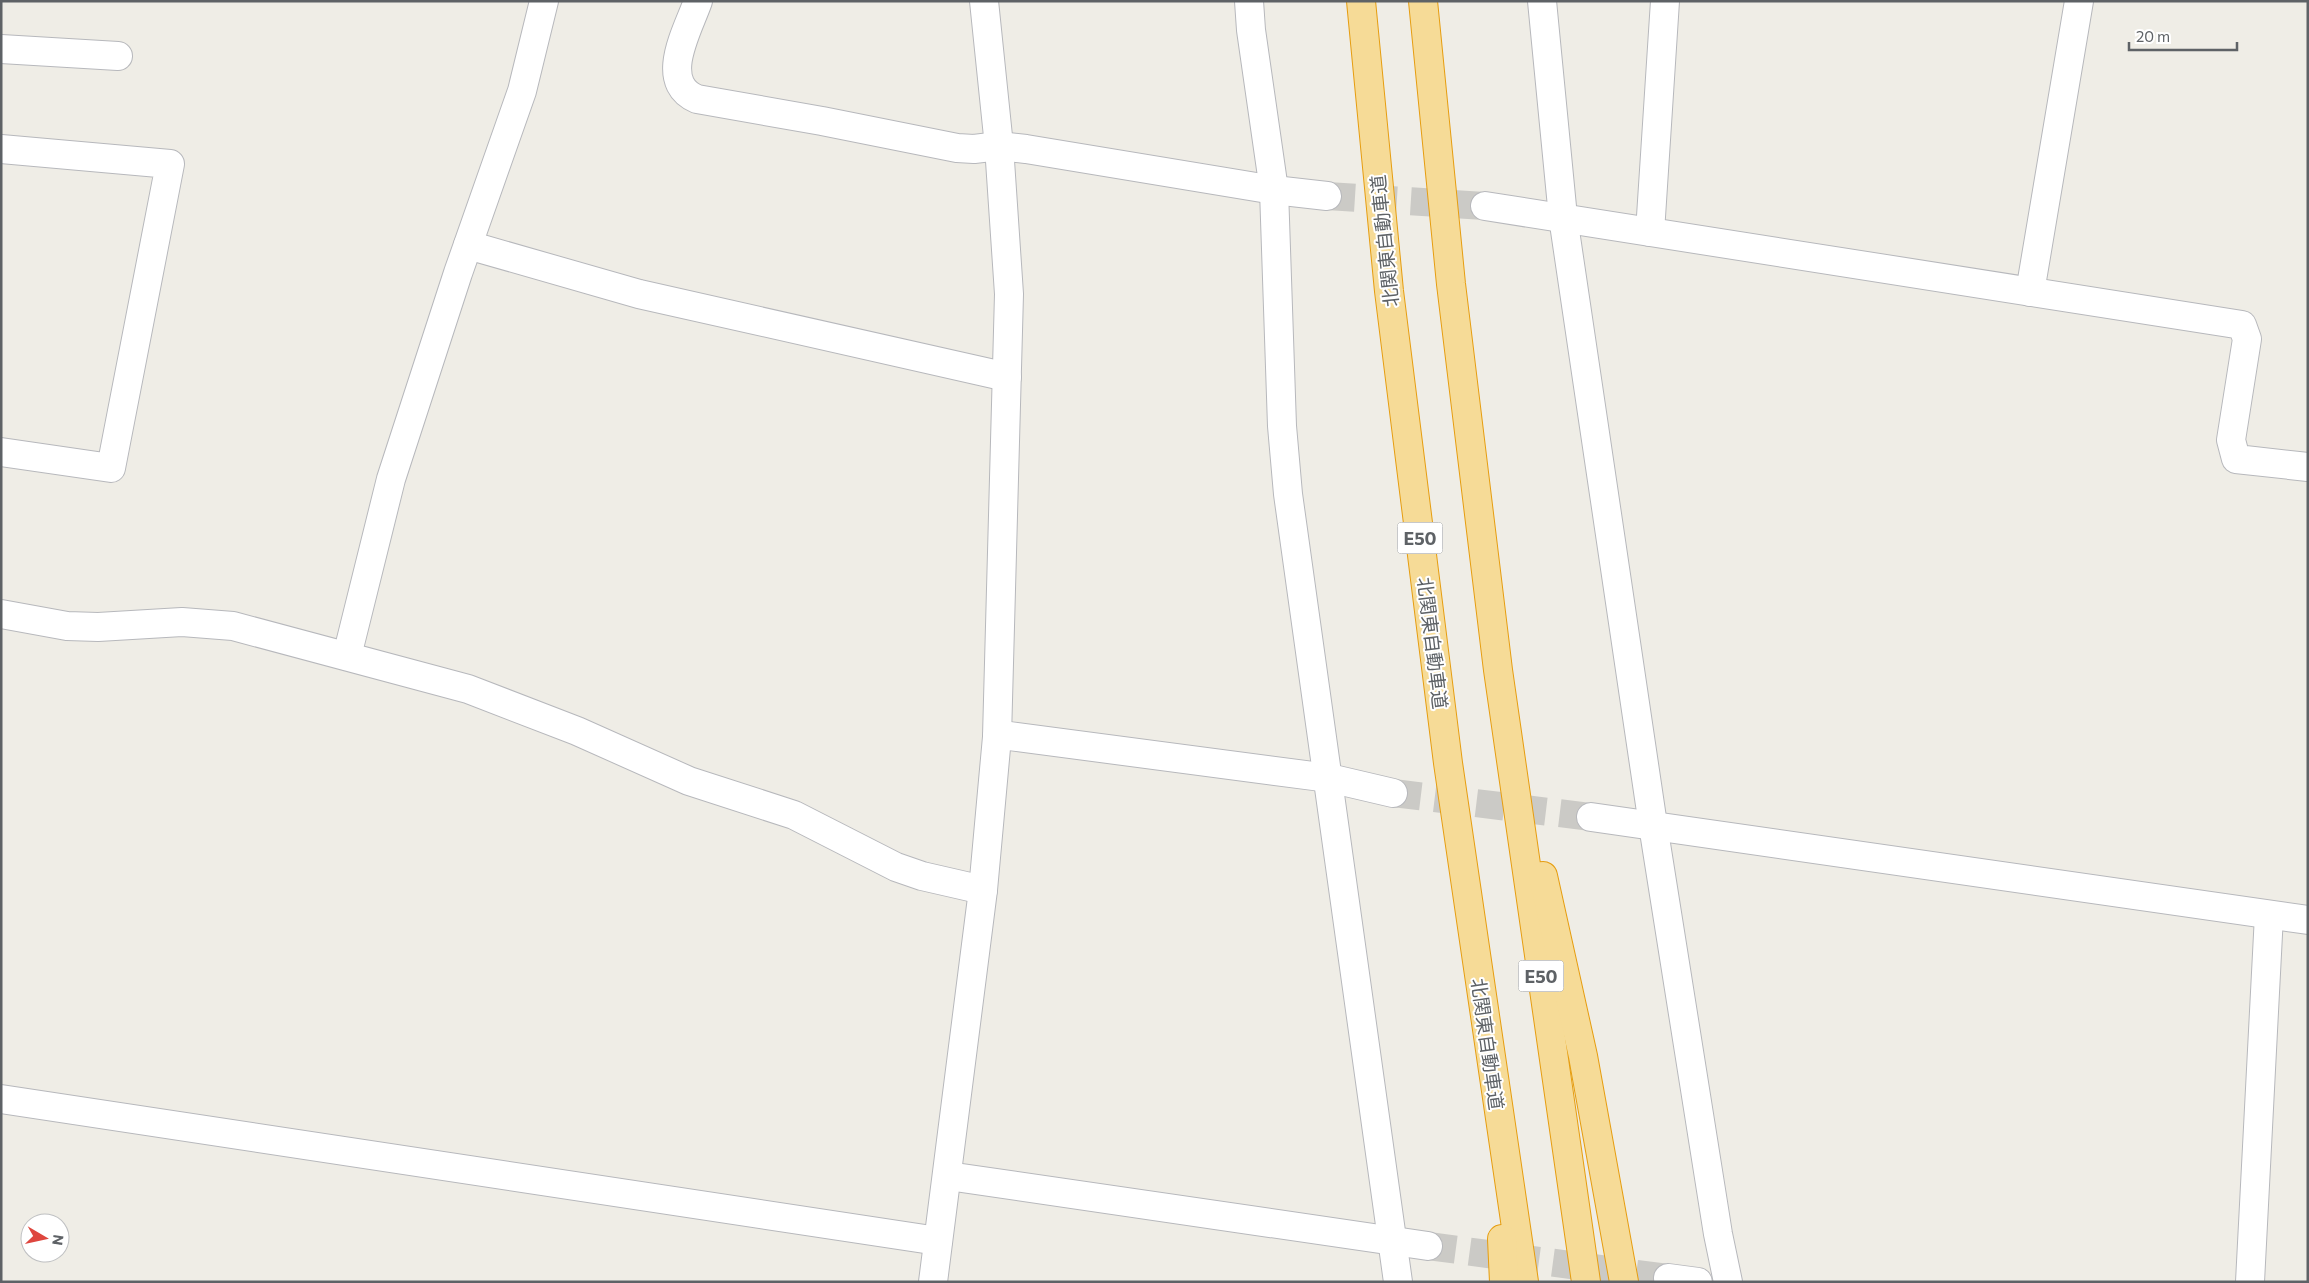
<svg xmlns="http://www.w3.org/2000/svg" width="2309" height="1283" font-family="Commissioner,'Noto Sans JP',sans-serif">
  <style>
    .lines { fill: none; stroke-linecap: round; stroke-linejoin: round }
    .minor-tunnel { stroke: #cbcac6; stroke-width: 28; stroke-dasharray: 28 14; stroke-linecap: butt }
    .minor-casing { stroke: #b7b8bc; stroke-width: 30 }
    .highway-casing { stroke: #e69d10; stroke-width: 30 }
    .minor { stroke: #fff; stroke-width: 28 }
    .highway { stroke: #f6db97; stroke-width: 28 }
    .labels { text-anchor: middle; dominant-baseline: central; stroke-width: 4; stroke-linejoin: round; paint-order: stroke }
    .shield { fill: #fff; stroke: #8e9194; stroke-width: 1 }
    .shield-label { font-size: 18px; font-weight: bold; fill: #5e6266 }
    .street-label { font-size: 19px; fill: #5e6266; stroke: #fff }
  </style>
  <rect width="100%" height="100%" fill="#efede6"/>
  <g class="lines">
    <g class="minor-tunnel">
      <path d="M1327 196 1485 206"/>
      <path d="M1393 793 1591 817"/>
      <path d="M1428 1246 1668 1278"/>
    </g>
    <defs>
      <g id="minor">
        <path d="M698 1C688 30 657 82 697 99L822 121 957 148 974 149 999 146 1026 149 1274 190 1327 196"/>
        <path d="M1249 1 1251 30 1274 190 1282 426 1288 494 1398 1282"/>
        <path d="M1542 1 1563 217 1653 825 1718 1234 1728 1282"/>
        <path d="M1 49 118 56"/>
        <path d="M1 149 170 164 111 468 1 452"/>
        <path d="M1485 206 2242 325 2247 339 2231 440 2236 459 2308 467"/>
        <path d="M1650 232 1665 1"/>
        <path d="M468 245 639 294 1007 377"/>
        <path d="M2030 292 2079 1"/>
        <path d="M1 614 67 626 98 627 182 622 233 626 468 689 577 731 689 781 794 815 896 867 922 876 983 890"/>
        <path d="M347 656 391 479 458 273 522 91 544 1"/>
        <path d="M997 737 1009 736 1329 778 1393 793"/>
        <path d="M1591 817 2308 920"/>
        <path d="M1 1099 938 1241"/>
        <path d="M948 1176 1428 1246"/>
        <path d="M1668 1278 1698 1282"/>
        <path d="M933 1282 983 890 997 737 1009 294 999 146 984 1"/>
        <path d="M2250 1282 2269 915"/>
      </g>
      <g id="highway">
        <path d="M1361 1 1389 291 1448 763 1524 1282"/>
        <path d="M1423 1 1451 284 1498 670 1586 1282"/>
        <path d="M1543 876 1583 1056 1624 1282"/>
        <path d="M1502 1239 1504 1282"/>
      </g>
    </defs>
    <use href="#minor" class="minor-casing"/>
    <use href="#highway" class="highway-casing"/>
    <use href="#minor" class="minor"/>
    <use href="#highway" class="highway"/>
  </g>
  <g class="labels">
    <g class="shield">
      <rect x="1397.5" y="522.5" width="45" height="31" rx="4"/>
      <rect x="1518.5" y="960.5" width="45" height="31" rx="4"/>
    </g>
    <g class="shield-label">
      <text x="1420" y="538">E50</text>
      <text x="1541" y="976">E50</text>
    </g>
    <g class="street-label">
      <text transform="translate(1384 241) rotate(-96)">北関東自動車道</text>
      <text transform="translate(1433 643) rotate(83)">北関東自動車道</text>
      <text transform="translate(1488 1044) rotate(82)">北関東自動車道</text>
    </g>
  </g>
  <rect width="2309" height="1283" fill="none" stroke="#5e6266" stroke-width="5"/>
  <g transform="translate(45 1238) rotate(99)"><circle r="24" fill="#ffffff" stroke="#bfc0c2"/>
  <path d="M0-4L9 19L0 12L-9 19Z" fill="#de463e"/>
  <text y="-8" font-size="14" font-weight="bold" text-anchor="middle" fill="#5e6266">N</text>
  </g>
  <path d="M2129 42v8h108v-8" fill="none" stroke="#5e6266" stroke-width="2.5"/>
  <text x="2136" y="42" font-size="15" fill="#5e6266" stroke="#ffffff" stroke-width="4" paint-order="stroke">20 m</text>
</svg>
